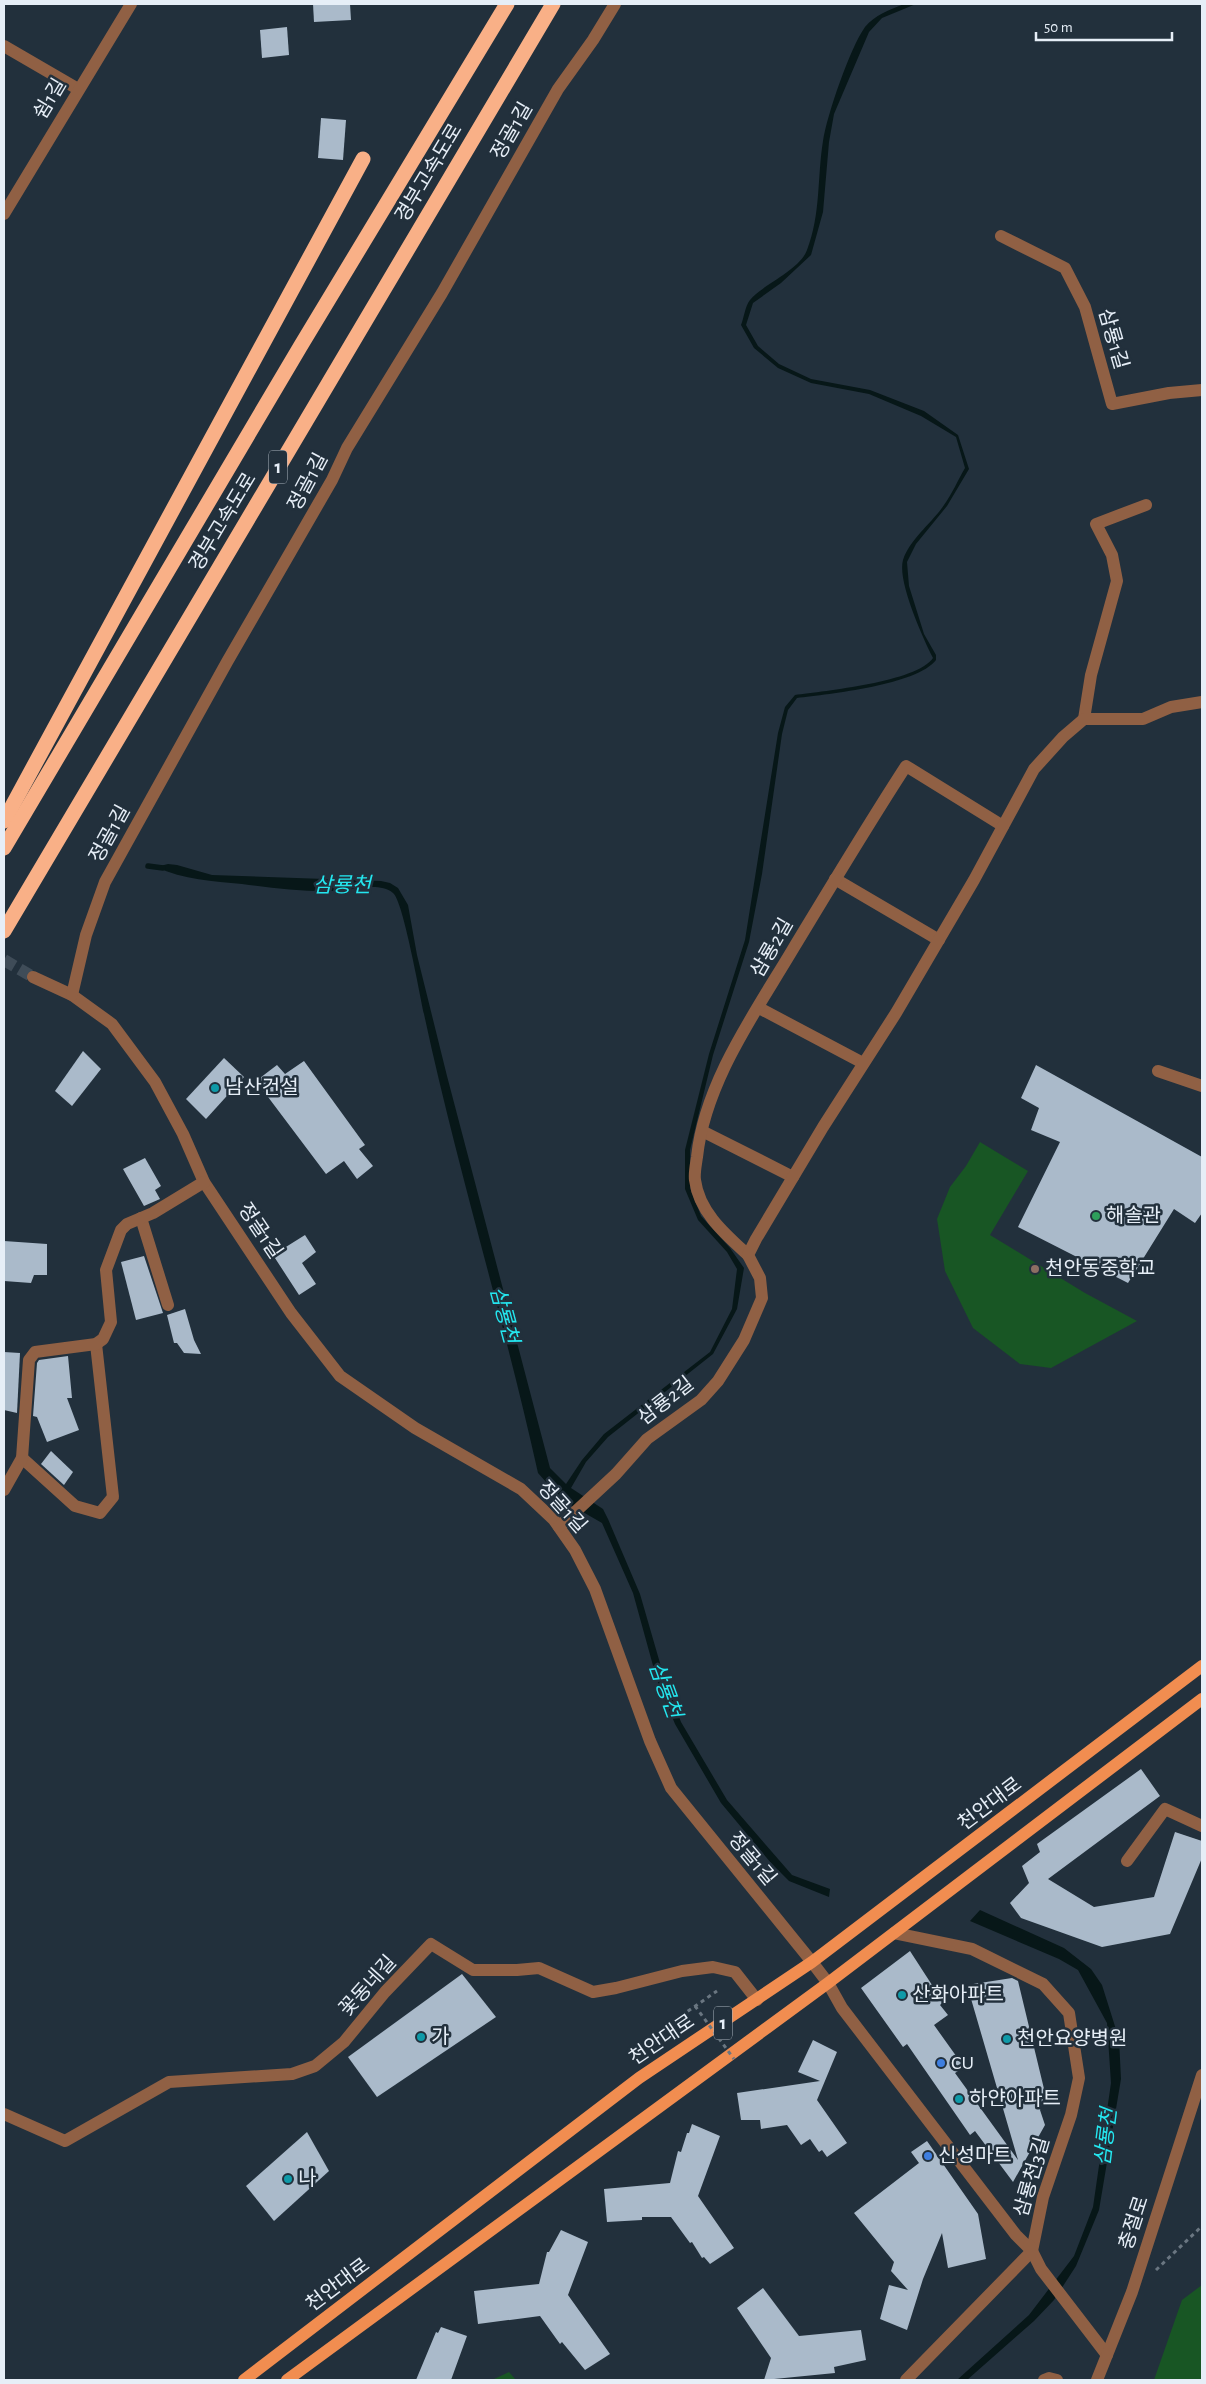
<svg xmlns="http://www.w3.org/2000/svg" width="1206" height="2384" font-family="'Alegreya Sans','Noto Sans KR',sans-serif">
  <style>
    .green { fill: #185624 }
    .water { fill: #071718 }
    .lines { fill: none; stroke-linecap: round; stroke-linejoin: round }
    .stream { stroke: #071718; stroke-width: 5.5 }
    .building { fill: #aabaca }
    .minor-tunnel { stroke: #3f4c58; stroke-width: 12; stroke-dasharray: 12 6; stroke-linecap: butt }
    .path { stroke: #6a7681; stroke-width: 3; stroke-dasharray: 4 4; stroke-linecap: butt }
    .minor { stroke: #906044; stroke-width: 12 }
    .major { stroke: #f18d50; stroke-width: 12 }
    .highway { stroke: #f9b087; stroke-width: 15 }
    .path-bridge { stroke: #6a7681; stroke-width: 3; stroke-dasharray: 4 4; stroke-linecap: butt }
    .culture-dot { fill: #0f9aa8; stroke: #22303c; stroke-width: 2 }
    .leisure-dot { fill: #2e9e5b; stroke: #22303c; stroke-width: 2 }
    .education-dot { fill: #8d6e63; stroke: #22303c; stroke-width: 2 }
    .shop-dot { fill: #3f7fe0; stroke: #22303c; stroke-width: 2 }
    .labels { text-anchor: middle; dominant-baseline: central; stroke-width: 5; stroke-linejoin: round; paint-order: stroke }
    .shield { fill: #22303c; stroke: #abb5bf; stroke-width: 1 }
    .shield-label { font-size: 19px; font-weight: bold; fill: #e6eef7 }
    .street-label { font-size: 20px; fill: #e6eef7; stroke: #22303c }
    .poi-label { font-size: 20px; fill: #e6eef7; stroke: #22303c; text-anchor: start }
    .water-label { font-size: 21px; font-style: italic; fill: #24e6ef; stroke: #22303c }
  </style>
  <rect width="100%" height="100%" fill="#22303c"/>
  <g class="green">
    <path d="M980 1142 1028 1171 990 1235 1085 1293 1137 1321 1051 1368 1020 1364 973 1328 945 1271 937 1219 950 1187 966 1166Z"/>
    <path d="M1202 2285V2380H1154L1182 2300Z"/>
    <path d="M509 2372 516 2380H492Z"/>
  </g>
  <g class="water">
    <path d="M904 4H916L882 18 869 32 834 114 829 142 823 212 811 255 781 283 753 303 746 325 758 346 779 364 811 379 870 390 924 411 958 435 969 469 947 506 916 544 907 562 909 586 924 634 936 655V660C917 685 829 694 797 698L788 710 782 734 762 874 749 942 713 1055 690 1150V1188L701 1216 730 1248 744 1268 737 1309 713 1354 608 1437 586 1462 571 1488 603 1509 608 1519 640 1594 664 1677 681 1722 727 1800 792 1875 830 1889 829 1897 789 1881 771 1863 721 1803 675 1724 657 1680 633 1593 602 1523 562 1500 538 1473C504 1319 457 1168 424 1014 420 996 403 900 393 893 378 881 351 891 335 891 304 892 273 888 242 884 213 881 184 880 156 867L168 864 177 865 212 875 381 881 390 883 398 888 408 905 417 955 447 1076 550 1468 566 1484 582 1460 604 1434 710 1352 732 1309 737 1269 727 1252 698 1220 685 1189V1150L709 1054 745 940 778 733 785 707 795 695C824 691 917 682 933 658 923 638 897 581 903 560 910 539 932 523 944 505 952 494 958 480 965 468L956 437 921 416 869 394 811 383 778 368 754 348 741 325C744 318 745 306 750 300 762 285 800 270 807 250 821 214 817 178 823 141 827 115 850 48 865 27 875 15 889 10 904 4Z"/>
    <path d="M980 1910 1064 1948 1091 1969 1102 1985 1119 2039 1121 2079 1099 2210 1076 2266 1054 2300 1034 2321 967 2380H957L1029 2315 1074 2256 1093 2207 1111 2083 1107 2023 1078 1970 1059 1959 970 1921Z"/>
  </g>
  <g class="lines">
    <path class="stream" d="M148 866 163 868"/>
  </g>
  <g class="building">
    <path d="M313 4H350L351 20 314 22Z"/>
    <path d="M287 27 289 55 262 58 260 30Z"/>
    <path d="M321 118 346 120 343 160 318 158Z"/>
    <path d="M83 1051 101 1069 72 1106 55 1091Z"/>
    <path d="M224 1058 244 1077 206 1119 186 1099Z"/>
    <path d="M304 1061 365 1145 359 1149 373 1166 357 1179 344 1161 326 1174 256 1081 277 1065 285 1074Z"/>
    <path d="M1036 1065 1202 1157V1213L1195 1223 1174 1209 1128 1283 1018 1227 1060 1142 1031 1130 1039 1108 1021 1098Z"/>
    <path d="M145 1158 161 1186 155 1190 160 1199 144 1206 123 1169Z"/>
    <path d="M305 1235 316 1252 302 1263 316 1284 299 1295 273 1255Z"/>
    <path d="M4 1241 47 1244V1275H34L31 1283 4 1281Z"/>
    <path d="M144 1256 163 1313 136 1320 121 1262Z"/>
    <path d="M185 1309 194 1340 201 1354 184 1353 177 1343H174L167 1315Z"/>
    <path d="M4 1352 20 1353 17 1413 4 1410Z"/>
    <path d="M68 1356 72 1398H67L79 1430 47 1442 37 1417 33 1416 37 1363 39 1360Z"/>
    <path d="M51 1451 73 1472 64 1485 41 1464Z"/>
    <path d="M1141 1769 1160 1796 1048 1879 1094 1907 1154 1897 1175 1832 1202 1841V1858L1170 1934 1102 1947 1021 1918 1010 1903 1029 1883 1022 1866 1040 1852 1037 1844Z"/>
    <path d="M910 1951 943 2002 940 2005 948 2015 934 2025 964 2067 955 2073 1018 2160 967 1985 1012 1978 1018 1981 1045 2093 1040 2110 1045 2125 1013 2182 975 2131 970 2135 907 2044 903 2047 861 1988Z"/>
    <path d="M462 1974 496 2017 377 2097 348 2057Z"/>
    <path d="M813 2040 837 2052 817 2100 847 2143 827 2157 822 2150 819 2152 810 2139 801 2145 787 2125 761 2129 760 2120H741L737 2093 820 2081 798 2072Z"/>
    <path d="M692 2124 720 2136 698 2196 734 2248 710 2264 704 2257 702 2258 692 2242 690 2243 671 2217H642V2220L607 2222 604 2189 670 2183 678 2151 681 2152 687 2133H689Z"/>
    <path d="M307 2132 329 2171 274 2221 246 2186Z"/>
    <path d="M927 2141 978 2214 986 2259 948 2268 942 2233 923 2279 907 2330 880 2319 889 2285 908 2290 891 2271 894 2262 854 2213 919 2163 911 2152Z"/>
    <path d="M561 2230 588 2242 568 2295 610 2354 585 2370 562 2342 560 2344 540 2316 478 2324 474 2291 539 2284 547 2252H549Z"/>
    <path d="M763 2288 799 2336 861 2330 866 2360 834 2367 835 2373 764 2380 771 2358 737 2308Z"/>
    <path d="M441 2327 467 2336 451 2380H416L436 2332 438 2333Z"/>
  </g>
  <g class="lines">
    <path class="minor-tunnel" d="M4 960 33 977"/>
    <g class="path">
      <path d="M668 2025 717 1991"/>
      <path d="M1156 2270 1202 2226"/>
    </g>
    <g class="minor">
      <path d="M4 46 78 89"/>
      <path d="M4 214 131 4"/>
      <path d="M1001 236 1065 268 1085 307 1112 404 1169 393 1202 390"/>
      <path d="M1084 719 1091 675 1117 581 1112 555 1096 524 1146 505"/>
      <path d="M835 879 939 940"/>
      <path d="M33 977 72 995 112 1024 155 1082 183 1134 204 1182 291 1313 340 1376 415 1428 521 1489 554 1520 575 1550 595 1589 650 1741 671 1788 812 1962 828 1983 842 2008 1016 2235 1032 2251"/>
      <path d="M72 995 86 935 105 882 227 662 332 480 347 448 442 293 558 89 593 40 615 4"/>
      <path d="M759 1008 863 1063"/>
      <path d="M1158 1071 1202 1086"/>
      <path d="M702 1131 793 1177"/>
      <path d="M141 1218 168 1305"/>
      <path d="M748 1255C725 1234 699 1212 695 1180 694 1173 696 1164 697 1157 705 1082 755 1013 793 949 830 888 867 826 906 766L1003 826"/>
      <path d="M22 1458 75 1506 100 1513 113 1497 96 1344"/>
      <path d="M4 1490 22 1458 29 1360 35 1352 96 1344 103 1339 111 1322 106 1270 121 1230 127 1224 153 1213 204 1182"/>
      <path d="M559 1527 616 1474 647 1439 701 1400 718 1381 744 1340 762 1298 760 1278 748 1255 756 1239 823 1127 896 1013 974 880 1034 769 1063 737 1084 719H1143L1171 707 1202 702"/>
      <path d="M1127 1861 1165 1809 1202 1826"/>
      <path d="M894 1933 972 1949 1043 1984 1069 2013 1079 2078 1071 2115 1043 2197 1032 2251 906 2380"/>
      <path d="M4 2114 65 2141 169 2082 292 2074 315 2066 344 2042 385 1992 431 1944 473 1970H517L539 1968 593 1992 616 1988 682 1971 713 1967 735 1972 757 2000"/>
      <path d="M1029 2245 1041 2269 1107 2355"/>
      <path d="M1044 2380 1049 2378 1057 2380"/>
      <path d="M1097 2380 1132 2292 1202 2075"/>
    </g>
    <g class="major">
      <path d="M244 2380 639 2078 812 1962 1202 1666"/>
      <path d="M287 2380 828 1983 1202 1699"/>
    </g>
    <g class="highway">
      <path d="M4 821 363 159"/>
      <path d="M4 848 300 347 507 4"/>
      <path d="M4 931 553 4"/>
    </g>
    <path class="path-bridge" d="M695 2006 734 2059"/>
  </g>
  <g class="culture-dot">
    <circle cx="215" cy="1088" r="5"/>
    <circle cx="902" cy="1995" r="5"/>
    <circle cx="421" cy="2037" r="5"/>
    <circle cx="1007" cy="2039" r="5"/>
    <circle cx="959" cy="2099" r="5"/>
    <circle cx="288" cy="2179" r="5"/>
  </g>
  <circle class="leisure-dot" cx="1096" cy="1216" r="5"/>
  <circle class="education-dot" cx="1035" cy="1269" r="5"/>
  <g class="shop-dot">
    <circle cx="941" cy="2063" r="5"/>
    <circle cx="928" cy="2156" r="5"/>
  </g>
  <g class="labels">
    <g class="shield">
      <rect x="269" y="450.5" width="18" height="33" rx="4"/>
      <rect x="714" y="2006.5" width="18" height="33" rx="4"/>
    </g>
    <g class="shield-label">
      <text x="278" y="467">1</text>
      <text x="723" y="2023">1</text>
    </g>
    <g class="street-label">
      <text transform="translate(50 99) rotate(-59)">쉼1길</text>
      <text transform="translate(512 131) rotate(-60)">정골1길</text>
      <text transform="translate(429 173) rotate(-59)">경부고속도로</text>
      <text transform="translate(1113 339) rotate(74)">삼룡1길</text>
      <text transform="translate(308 482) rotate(-62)">정골1길</text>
      <text transform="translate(223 522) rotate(-59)">경부고속도로</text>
      <text transform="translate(110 834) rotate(-61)">정골1길</text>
      <text transform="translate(772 948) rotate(-60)">삼룡2길</text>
      <text transform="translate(260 1231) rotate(56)">정골1길</text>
      <text transform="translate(666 1401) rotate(-38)">삼룡2길</text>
      <text transform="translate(562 1507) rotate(48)">정골1길</text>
      <text transform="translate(990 1804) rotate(-37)">천안대로</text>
      <text transform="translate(752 1859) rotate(50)">정골1길</text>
      <text transform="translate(368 1986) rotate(-48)">꽃동네길</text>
      <text transform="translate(662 2040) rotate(-34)">천안대로</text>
      <text transform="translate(1032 2177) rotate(-74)">삼룡천3길</text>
      <text transform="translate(1134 2223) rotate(-72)">충절로</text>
      <text transform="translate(338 2285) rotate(-37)">천안대로</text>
    </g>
    <g class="poi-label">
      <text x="225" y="1088">남산건설</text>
      <text x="1106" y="1216">해솔관</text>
      <text x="1045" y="1269">천안동중학교</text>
      <text x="912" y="1995">산화아파트</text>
      <text x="431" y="2037">가</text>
      <text x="1017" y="2039">천안요양병원</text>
      <text x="951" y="2063">CU</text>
      <text x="969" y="2099">하얀아파트</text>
      <text x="938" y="2156">신성마트</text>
      <text x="298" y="2179">나</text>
    </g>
    <g class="water-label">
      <text x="342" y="885">삼룡천</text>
      <text transform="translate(504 1315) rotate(75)">삼룡천</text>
      <text transform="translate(665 1690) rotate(70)">삼룡천</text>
      <text transform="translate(1106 2137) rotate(-83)">삼룡천</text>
    </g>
  </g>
  <rect width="1206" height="2384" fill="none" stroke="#e6eef7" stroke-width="10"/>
  <path d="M1036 32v8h136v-8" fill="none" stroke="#e6eef7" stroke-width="2.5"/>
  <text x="1044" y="32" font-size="15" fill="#e6eef7" stroke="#22303c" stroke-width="4" paint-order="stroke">50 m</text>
</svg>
